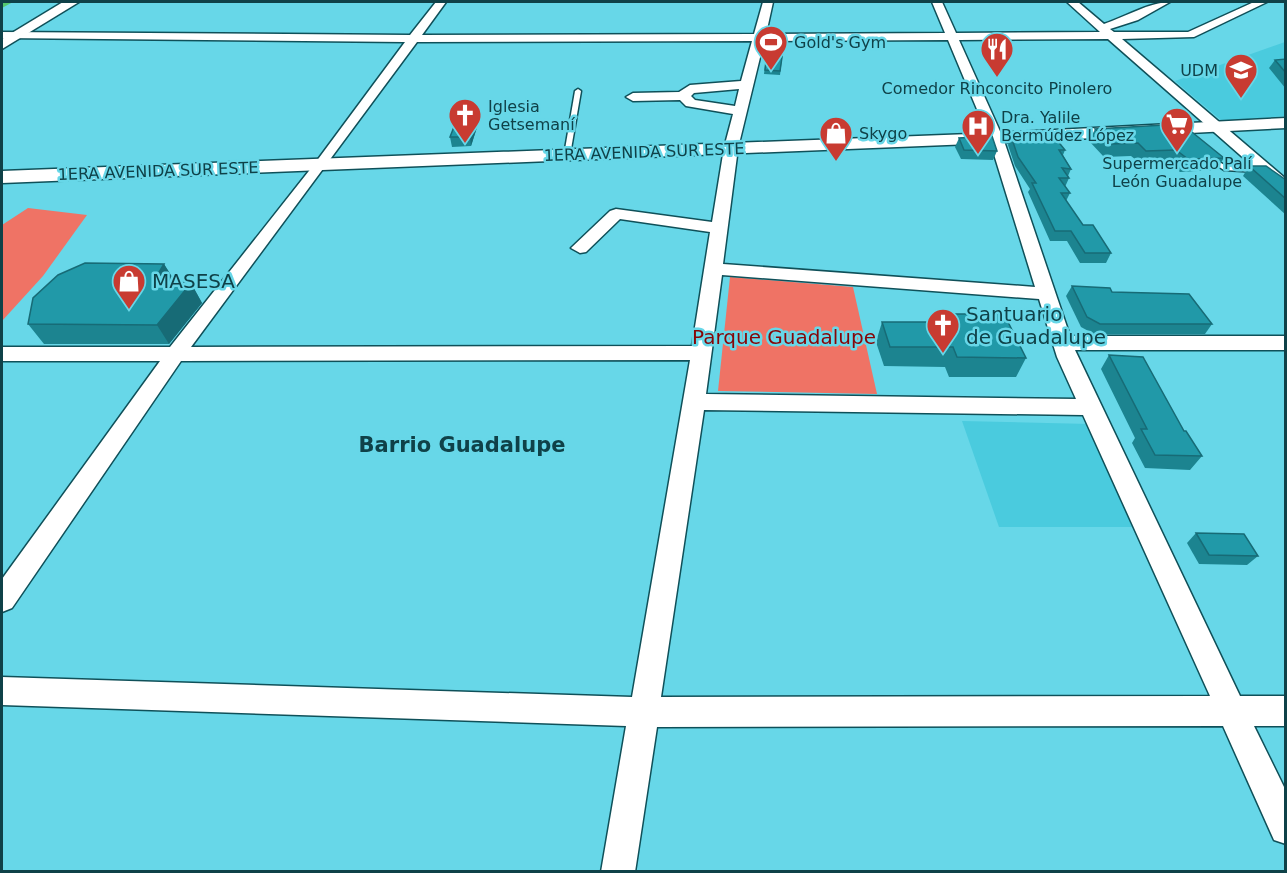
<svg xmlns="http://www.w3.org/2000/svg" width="1287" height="873" font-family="'DejaVu Sans',sans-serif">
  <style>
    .built { fill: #4acbde }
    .green { fill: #ef7365 }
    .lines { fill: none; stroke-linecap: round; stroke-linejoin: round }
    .river { fill: #54ca6f; fill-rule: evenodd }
    .service-casing { stroke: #0f5059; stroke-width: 3 }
    .minor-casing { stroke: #0f5059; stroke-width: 3 }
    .tertiary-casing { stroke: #0f5059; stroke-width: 3 }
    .service { fill: #fff; fill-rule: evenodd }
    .minor { fill: #fff; fill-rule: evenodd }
    .tertiary { fill: #fff; fill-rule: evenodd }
    .wall { fill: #1c8490 }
    .shaded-wall { fill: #176b76 }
    .building { fill: #2199a8; stroke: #176b76; stroke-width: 1.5 }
    .labels { text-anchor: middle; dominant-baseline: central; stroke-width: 5; stroke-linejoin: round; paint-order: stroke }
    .far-poi-label { font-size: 16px; fill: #0f4148; stroke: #67d7e8; text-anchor: start }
    .far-street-label { font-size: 16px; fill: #0f4148; stroke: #67d7e8 }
    .poi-label { font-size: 20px; fill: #0f4148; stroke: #67d7e8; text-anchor: start }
    .park-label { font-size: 20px; fill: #870507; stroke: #67d7e8 }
    .neighbourhood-label { font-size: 21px; font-weight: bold; fill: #0f4148; stroke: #67d7e8 }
  </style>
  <rect width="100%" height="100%" fill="#67d7e8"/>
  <g class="built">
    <path d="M1285 42V116L1222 121 1175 81Z"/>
    <path d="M962 421 1090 424 1132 527H999Z"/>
  </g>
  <g class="green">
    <path d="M28 208 87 215 43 276 2 321V225Z"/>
    <path d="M730 277 853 287 877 394 718 391Z"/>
  </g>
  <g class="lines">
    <path class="river" d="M2 2H13L2 8Z"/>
    <defs>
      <g id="service">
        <path d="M578 89 581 91 570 155 567 157 564 155 575 91Z"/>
        <path d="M1207 157H1211L1226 166 1259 168 1263 170 1259 172 1224 170 1207 159Z"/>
      </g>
      <path id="minor" d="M436 2H446L422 35 754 34 763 2H773L766 34 945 33 932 2H942L956 33 1100 32 1067 2H1078L1104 24C1125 17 1150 2 1170 2L1138 20 1110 29 1114 32H1188L1254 2H1267L1194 37 1122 39 1286 179V192L1280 190 1108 39 959 40 1003 138 1070 336H1286V350H1075L1240 696H1286V726H1254L1286 791V844L1274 840 1223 726 657 727 635 872H601L626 726 2 705V677L632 697 690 360 181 361 12 608 2 612V579L160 361H2V347H170L316 162 405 42 2 38V32L410 35ZM948 40 989 138 1035 287 723 264 738 148 764 41ZM752 41 741 81 690 85 679 92 633 93 626 97 633 101 680 100 686 106 733 114 724 148 712 222 616 209 610 211 571 248 580 253 586 252 620 219 710 232 692 346 191 347 417 42ZM739 89 735 106 695 100 691 96 694 93ZM722 275 1039 299 1057 357 1076 399 706 394ZM704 410 1083 415 1210 696 661 697Z"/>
      <g id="tertiary">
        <path d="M63 2H79L2 49V39Z"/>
        <path d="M1286 118V128L996 143 2 183V171L996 133Z"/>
      </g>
    </defs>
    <use href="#service" class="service-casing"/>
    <use href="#minor" class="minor-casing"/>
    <use href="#tertiary" class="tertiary-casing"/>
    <use href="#service" class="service"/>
    <use href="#minor" class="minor"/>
    <use href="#tertiary" class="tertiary"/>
  </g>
  <g class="wall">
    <path d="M768 42 784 43 780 75 764 74Z"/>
    <path d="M1286 59V89L1269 68 1275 60Z"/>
    <path d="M479 109 480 118 471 146 452 147 450 137Z"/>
    <path d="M1095 129 1224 158 1216 170 1180 172 1169 162 1140 163 1131 156 1104 157 1089 141Z"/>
    <path d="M1011 136 1065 150 1063 155 1071 169 1068 176 1069 178 1065 187 1070 193 1066 201 1083 225 1111 253 1106 263H1080L1067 241H1050L1028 192 1030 189 1015 166 1008 145Z"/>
    <path d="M959 138 997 151 993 160 961 159 955 147Z"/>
    <path d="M1249 166 1286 180V215L1243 176Z"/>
    <path d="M164 264 174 281 191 283 202 303 169 344H44L28 324Z"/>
    <path d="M1072 286 1112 292 1212 324 1205 334H1094L1081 327 1066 296Z"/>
    <path d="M937 314 1026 358 1016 377H949L945 367 884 366 876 342 882 322H934Z"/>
    <path d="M1109 355 1184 431 1202 456 1190 470 1145 468 1132 443 1135 438 1101 369Z"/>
    <path d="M1196 533 1258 556 1247 565 1199 564 1187 543Z"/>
  </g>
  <g class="shaded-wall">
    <path d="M479 109 480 118 471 146 470 137Z"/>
    <path d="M164 264 176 283 155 279Z"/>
    <path d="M191 283 202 303 169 344 157 325Z"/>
  </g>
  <g class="building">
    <path d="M768 42 784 43 780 71 765 70Z"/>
    <path d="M1286 59V73L1275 60Z"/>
    <path d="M461 109H479L470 137H450Z"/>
    <path d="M1182 124 1224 158 1188 159 1176 150 1146 151 1138 143 1110 144 1095 129Z"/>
    <path d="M1052 134 1065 150H1059L1071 169 1062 168 1069 178H1059L1070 193H1061L1083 225H1093L1111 253H1085L1071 231H1055L1032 183H1036L1018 157 1011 136Z"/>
    <path d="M992 136 997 151 964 150 959 138Z"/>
    <path d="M1249 166H1266L1286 180V199Z"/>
    <path d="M85 263 164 264 155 279 191 283 157 325 28 324 33 298 58 275Z"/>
    <path d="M1072 286 1110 288 1112 292 1189 294 1212 324H1100L1087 317Z"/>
    <path d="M937 314H1004L1026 358 957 357 953 347H890L882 322H941Z"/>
    <path d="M1109 355 1143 357 1184 431H1186L1202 456 1155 455 1141 429H1147Z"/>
    <path d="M1196 533 1244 534 1258 556 1209 555Z"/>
  </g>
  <defs>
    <symbol id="stadium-pin" viewBox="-11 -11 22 30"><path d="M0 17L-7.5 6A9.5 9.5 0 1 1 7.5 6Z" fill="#c83b31" stroke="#67d7e8"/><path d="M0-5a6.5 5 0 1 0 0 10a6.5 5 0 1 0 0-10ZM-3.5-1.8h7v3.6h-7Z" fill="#fff"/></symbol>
    <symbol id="restaurant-pin" viewBox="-11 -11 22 30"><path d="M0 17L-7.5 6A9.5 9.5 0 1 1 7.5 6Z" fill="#c83b31" stroke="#67d7e8"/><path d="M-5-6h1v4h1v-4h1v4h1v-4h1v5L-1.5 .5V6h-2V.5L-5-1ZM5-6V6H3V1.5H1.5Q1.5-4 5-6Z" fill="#fff"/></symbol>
    <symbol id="university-pin" viewBox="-11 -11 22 30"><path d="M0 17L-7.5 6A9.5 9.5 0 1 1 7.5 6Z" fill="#c83b31" stroke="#67d7e8"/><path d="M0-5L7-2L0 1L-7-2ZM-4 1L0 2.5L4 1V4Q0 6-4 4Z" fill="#fff"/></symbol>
    <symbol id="church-pin" viewBox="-11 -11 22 30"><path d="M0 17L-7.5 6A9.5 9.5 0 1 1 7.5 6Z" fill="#c83b31" stroke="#67d7e8"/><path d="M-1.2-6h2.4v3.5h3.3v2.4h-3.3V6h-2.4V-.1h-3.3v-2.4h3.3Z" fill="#fff"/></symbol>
    <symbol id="supermarket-pin" viewBox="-11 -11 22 30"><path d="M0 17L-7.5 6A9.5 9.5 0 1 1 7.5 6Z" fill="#c83b31" stroke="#67d7e8"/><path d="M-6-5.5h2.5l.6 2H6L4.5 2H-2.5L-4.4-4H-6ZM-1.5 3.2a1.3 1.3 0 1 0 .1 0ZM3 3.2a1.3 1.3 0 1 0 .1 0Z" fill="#fff"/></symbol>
    <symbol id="hospital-pin" viewBox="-11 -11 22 30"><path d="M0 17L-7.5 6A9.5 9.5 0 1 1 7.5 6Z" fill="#c83b31" stroke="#67d7e8"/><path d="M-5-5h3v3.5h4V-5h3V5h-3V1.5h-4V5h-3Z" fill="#fff"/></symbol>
    <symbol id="shop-pin" viewBox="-11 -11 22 30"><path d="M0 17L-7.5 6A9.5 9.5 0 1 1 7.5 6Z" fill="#c83b31" stroke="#67d7e8"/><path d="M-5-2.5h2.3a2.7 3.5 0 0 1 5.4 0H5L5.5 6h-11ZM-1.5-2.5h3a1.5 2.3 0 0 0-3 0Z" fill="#fff"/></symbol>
  </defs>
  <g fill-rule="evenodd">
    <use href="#stadium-pin" x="752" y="23" width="38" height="52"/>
    <use href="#restaurant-pin" x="978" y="30" width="38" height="52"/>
    <use href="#university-pin" x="1222" y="51" width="38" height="52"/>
    <use href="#church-pin" x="446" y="96" width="38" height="52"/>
    <use href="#supermarket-pin" x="1158" y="105" width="38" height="52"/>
    <use href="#hospital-pin" x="959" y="107" width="38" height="52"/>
    <use href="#shop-pin" x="817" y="114" width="38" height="52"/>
    <use href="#shop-pin" x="110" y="262" width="38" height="52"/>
    <use href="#church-pin" x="924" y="306" width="38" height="52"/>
  </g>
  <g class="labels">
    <g class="far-poi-label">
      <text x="794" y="42">Gold's Gym</text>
      <text x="1218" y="70" text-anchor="end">UDM</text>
      <text x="997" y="88" text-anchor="middle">Comedor Rinconcito Pinolero</text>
      <text x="488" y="106">Iglesia<tspan x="488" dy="18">Getsemaní</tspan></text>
      <text x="1001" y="117">Dra. Yalile<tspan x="1001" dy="18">Bermúdez López</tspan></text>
      <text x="859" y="133">Skygo</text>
      <text x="1177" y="163" text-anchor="middle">Supermercado Palí<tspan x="1177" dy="18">León Guadalupe</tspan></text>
    </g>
    <g class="far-street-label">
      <text transform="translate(644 152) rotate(-2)">1ERA AVENIDA SUR ESTE</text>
      <text transform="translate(158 171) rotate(-2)">1ERA AVENIDA SUR ESTE</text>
    </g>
    <g class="poi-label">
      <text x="152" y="281">MASESA</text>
      <text x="966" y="314">Santuario<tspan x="966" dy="23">de Guadalupe</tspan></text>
    </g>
    <g class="park-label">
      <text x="784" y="337">Parque Guadalupe</text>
    </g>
    <g class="neighbourhood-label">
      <text x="462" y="445">Barrio Guadalupe</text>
    </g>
  </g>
  <rect width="1287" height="873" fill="none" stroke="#0f4148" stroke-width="6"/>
</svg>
